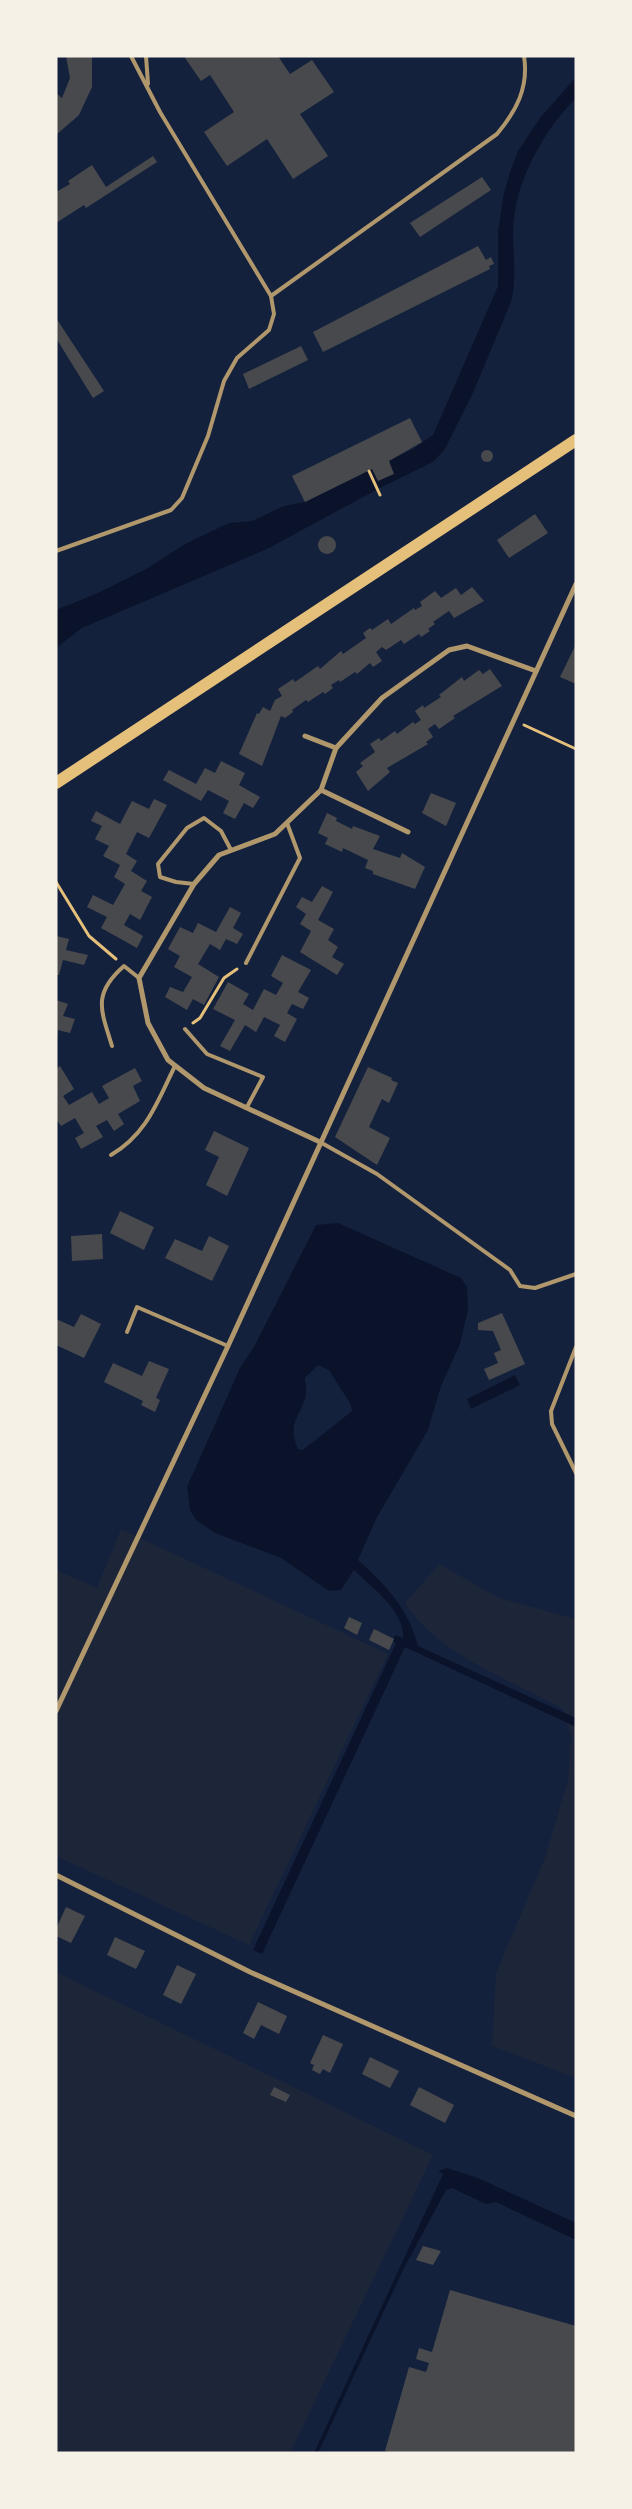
<svg xmlns="http://www.w3.org/2000/svg" width="632" height="2509" font-family="'PT Sans',sans-serif">
  <style>
    .green { fill: #1d2539 }
    .water { fill: #0b132b; fill-rule: evenodd }
    .building { fill: #48494c }
    .lines { fill: none; stroke-linecap: round; stroke-linejoin: round }
    .path { stroke: #e5c07b; stroke-width: 3 }
    .service { stroke: #b1986c; stroke-width: 4 }
    .minor { stroke: #b1986c; stroke-width: 5 }
    .primary { stroke: #e5c07b; stroke-width: 12 }
  </style>
  <rect width="100%" height="100%" fill="#14213d"/>
  <g class="green">
    <path d="M121 1529 388 1654 249 1945 56 1856V1570L97 1588Z"/>
    <path d="M439 1564 499 1598 576 1619V2078L492 2046 496 1973 545 1858 568 1780 571 1737 562 1708C510 1680 436 1653 405 1603Z"/>
    <path d="M56 1972 433 2155 290 2453 56 2452Z"/>
  </g>
  <g class="water">
    <path d="M576 77V98C543 131 515 182 513 230 513 253 517 279 511 302L472 395 445 449 433 462 378 489 267 549 82 628 56 648V610L100 592 146 569 187 543 229 523 252 521 284 506 305 502 413 449 433 435 498 286V231L504 193 511 169 518 151 540 118Z"/>
    <path d="M338 1223 461 1278 467 1287 468 1310 460 1344 441 1386 428 1430 376 1519 358 1560C386 1585 408 1608 418 1646L576 1718V1727L405 1647 262 1954 253 1950 396 1643 393 1641 395 1635 403 1638C405 1611 372 1588 354 1570L341 1590 329 1591 281 1558 215 1533 196 1520 190 1510 187 1487 241 1366 254 1347 316 1225ZM318 1365 329 1370 351 1405 352 1411 303 1450 298 1449C286 1421 302 1416 306 1394 307 1389 305 1383 305 1378Z"/>
    <path d="M515 1375 520 1385 471 1409 467 1399Z"/>
    <path d="M447 2168 478 2178 576 2223V2240L496 2202 486 2204 452 2188 446 2190 403 2270 318 2453H314L443 2174 438 2171Z"/>
  </g>
  <g class="building">
    <path d="M66 56H92V87L79 115 56 135V93L62 98 70 78Z"/>
    <path d="M187 56H278L290 74 312 60 334 92 300 114 328 156 293 179 267 139 227 166 204 132 234 112 210 75 201 81 185 58Z"/>
    <path d="M153 156 157 162 86 208 84 205 56 223V192L70 184 68 181 92 165 106 187Z"/>
    <path d="M482 177 491 190 420 237 410 223Z"/>
    <path d="M478 246 486 260 491 257 494 264 489 266 490 269 323 352 313 332Z"/>
    <path d="M56 318 104 391 93 398 56 338Z"/>
    <path d="M301 346 308 360 249 389 243 374Z"/>
    <path d="M410 418 422 442 389 461 394 474 378 481 372 469 305 502 292 476Z"/>
    <circle cx="487" cy="456" r="6"/>
    <path d="M535 514 548 533 509 558 497 540Z"/>
    <circle cx="327" cy="545" r="9"/>
    <path d="M472 587 484 601 454 618 449 611 433 622 435 624 428 629 430 631 421 637 419 634 404 644 401 640 386 650 382 647 376 652 382 661 373 667 370 663 357 674 355 672 340 682 339 680 331 685 333 688 325 694 323 692 308 702 306 700 292 710 293 712 285 718 281 716 262 766 239 754 257 713 259 714 263 707 270 711 275 700 282 696 278 689 293 679 295 682 318 666 320 669 341 651 343 654 366 638 363 633 370 628 372 630 388 619 391 624 414 608 415 610 422 606 420 602 435 591 441 598 456 588 461 595Z"/>
    <path d="M576 644V684L560 677Z"/>
    <path d="M490 669 502 686 453 716 455 718 439 729 435 724 428 729 433 737 426 742 428 744 387 768 390 772 368 791 356 772 363 766 360 763 375 752 370 744 379 738 381 741 395 731 397 734 413 722 415 724 421 720 415 711 423 705 424 708 441 697 439 695 462 677 464 681 479 670 483 674Z"/>
    <path d="M221 761 245 773 239 785 260 797 253 808 244 803 235 819 223 813 229 801 208 790 201 801 163 780 169 770 196 784 205 768 215 773Z"/>
    <path d="M431 793 456 803 446 826 422 813Z"/>
    <path d="M154 799 167 805 149 838 137 832 126 854 137 861 131 871 147 881 141 891 152 897 140 920 130 914 124 925 143 936 137 948 101 928 107 917 87 907 93 895 113 905 125 884 114 877 120 865 103 856 109 846 95 839 102 826 91 821 96 811 120 824 132 801 149 809Z"/>
    <path d="M327 813 337 818 336 821 352 829 353 826 380 836 373 849 400 858 402 853 425 867 415 889 373 874V871L365 868 368 860 343 848 342 852 325 844 328 838 318 833Z"/>
    <path d="M322 886 333 892 318 920 334 929 328 940 338 947 332 957 344 964 337 975 300 952 311 931 300 924 306 914 296 907 302 897 312 902Z"/>
    <path d="M230 907 241 913 233 928 243 934 237 944 226 939 220 950 210 944 198 964 219 977 204 1005 193 999 187 1010 165 997 170 987 183 992 192 977 174 967 180 956 168 949 180 927 193 933 198 923 216 932Z"/>
    <path d="M56 936 69 939 66 950 88 955 84 965 63 960 59 975H56Z"/>
    <path d="M282 955 311 970 298 992 309 998 303 1009 292 1004 287 1013 297 1019 285 1042 274 1036 280 1025 264 1017 256 1032 245 1025 230 1051 220 1046 235 1020 213 1009 228 982 249 994 243 1004 253 1010 264 989 276 995 283 983 271 976Z"/>
    <path d="M56 1000 68 1004 63 1016 75 1019 70 1033 58 1030 57 1036Z"/>
    <path d="M60 1066 74 1089 63 1096 69 1105 92 1092 99 1104 109 1098 102 1086 135 1068 142 1081 133 1086 140 1101 118 1114 124 1124 114 1131 107 1120 96 1126 103 1137 81 1149 75 1138 84 1133 75 1118 61 1126 56 1119V1069Z"/>
    <path d="M368 1067 392 1078 391 1080 398 1083 389 1103 382 1099 369 1127 390 1138 377 1165 335 1137Z"/>
    <path d="M214 1131 249 1148 227 1196 206 1185 219 1157 205 1150Z"/>
    <path d="M120 1211 154 1227 144 1250 110 1233Z"/>
    <path d="M102 1234 103 1259 72 1261 71 1236Z"/>
    <path d="M209 1236 229 1246 212 1281 165 1258 175 1239 202 1251Z"/>
    <path d="M502 1313 525 1364 489 1380 484 1369 498 1363 494 1353 501 1350 493 1331 478 1330V1323Z"/>
    <path d="M81 1314 101 1324 84 1358 56 1345V1319L74 1327Z"/>
    <path d="M149 1361 169 1369 156 1398 160 1400 155 1412 141 1405 143 1401 104 1382 113 1363 142 1376Z"/>
    <path d="M349 1617 362 1623 357 1635 344 1628Z"/>
    <path d="M374 1629 394 1639 389 1650 369 1640Z"/>
    <path d="M66 1907 85 1916 71 1943 56 1936V1929Z"/>
    <path d="M115 1937 145 1951 136 1969 107 1955Z"/>
    <path d="M177 1965 196 1974 181 2004 163 1995Z"/>
    <path d="M258 2002 287 2016 279 2034 261 2025 254 2039 243 2033Z"/>
    <path d="M323 2035 343 2044 330 2073 323 2069 320 2074 312 2070 314 2065 310 2063Z"/>
    <path d="M370 2057 399 2071 390 2088 362 2074Z"/>
    <path d="M274 2087 290 2095 286 2102 270 2095Z"/>
    <path d="M419 2087 454 2105 445 2123 410 2105Z"/>
    <path d="M423 2246 441 2251 433 2265 416 2260Z"/>
    <path d="M450 2290 576 2326V2453H392L385 2451 409 2367 426 2372 429 2363 416 2359 419 2348 432 2352Z"/>
  </g>
  <g class="lines">
    <g class="path">
      <path d="M369 471 380 495"/>
      <path d="M524 725 576 749"/>
      <path d="M56 882 89 936 116 959"/>
      <path d="M193 1023 200 1018 224 978 237 969"/>
    </g>
    <g class="service">
      <path d="M146 56 148 84"/>
      <path d="M271 296 497 134C516 111 529 88 524 56"/>
      <path d="M56 551 171 510 182 498 208 436 224 381 237 358 269 330 274 314 271 296 160 112 131 56"/>
      <path d="M194 884 176 882 160 877 158 864 187 828 204 818 221 831 231 850"/>
      <path d="M246 963 300 858 287 823"/>
      <path d="M185 1029 207 1054 263 1077 247 1107"/>
      <path d="M112 1046C101 1010 92 994 124 966L139 978"/>
      <path d="M320 1142 377 1174 510 1270 520 1286 535 1288 576 1274"/>
      <path d="M111 1155C147 1134 157 1102 175 1066"/>
      <path d="M127 1332 137 1307 228 1346"/>
      <path d="M576 1347 551 1411 552 1424 576 1473"/>
    </g>
    <g class="minor">
      <path d="M305 736 336 748"/>
      <path d="M321 790 408 832"/>
      <path d="M320 1142 204 1088 168 1060 148 1023 139 978 194 884 219 855 275 834 321 790 336 748 382 698 449 650 467 646 536 671"/>
      <path d="M56 1711 228 1346 576 584"/>
      <path d="M56 1875 250 1972 576 2116"/>
    </g>
    <path class="primary" d="M56 783 576 440"/>
  </g>
  <rect width="632" height="2509" fill="none" stroke="#f6f1e7" stroke-width="115"/>
</svg>
